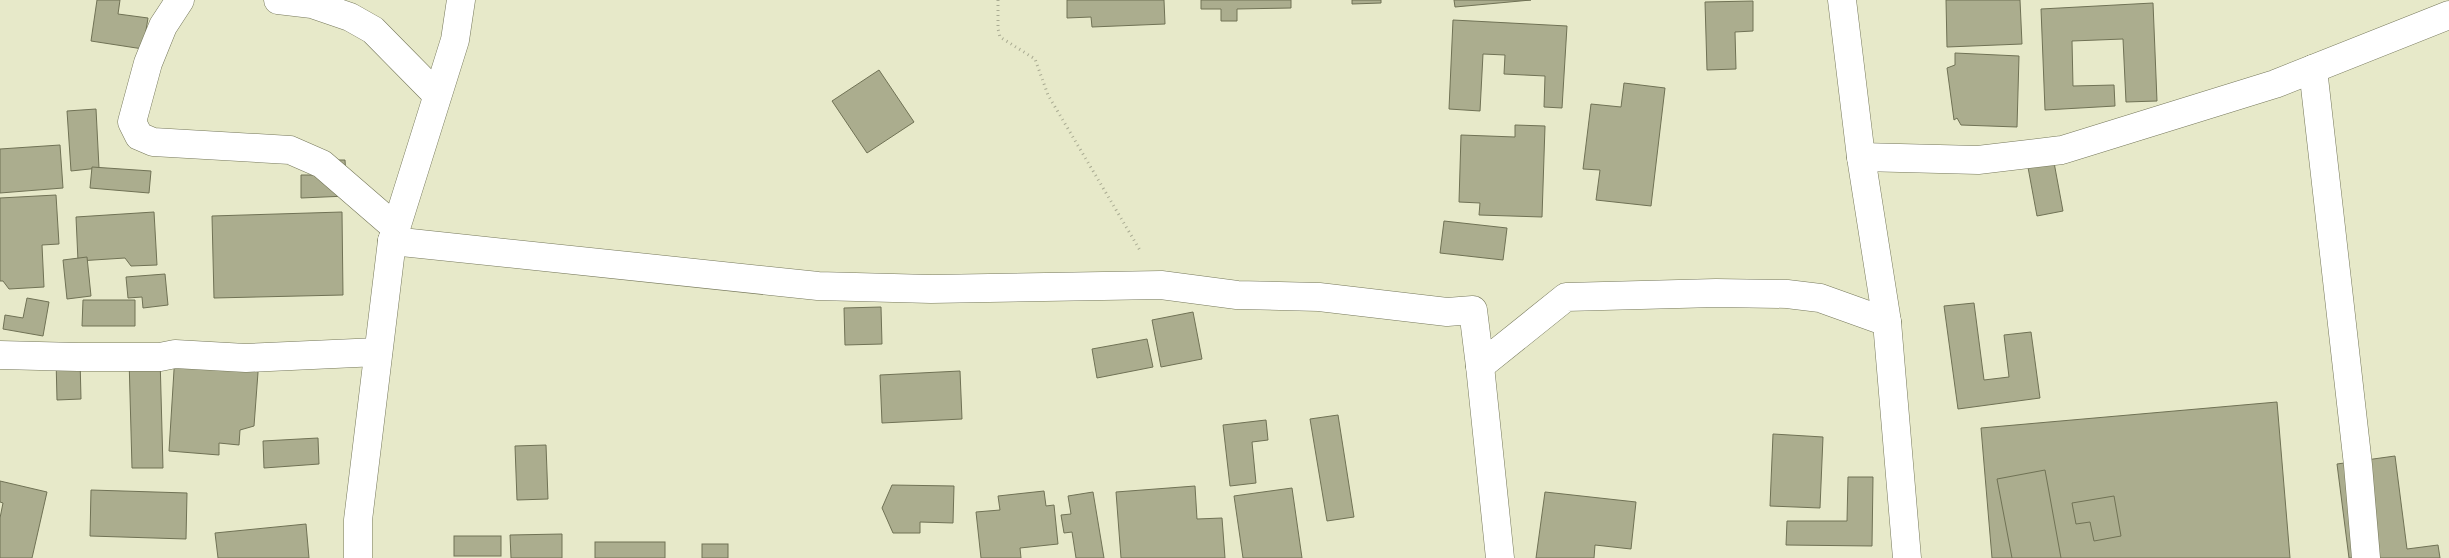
<svg xmlns="http://www.w3.org/2000/svg" width="2449" height="558" font-family="'Exo 2',sans-serif">
  <style>
    .building { fill: #abad8e; stroke: #707255 }
    .lines { fill: none; stroke-linecap: round; stroke-linejoin: round }
    .street-casing { stroke: #76785b; stroke-width: 29 }
    .path { stroke: #a9ab92; stroke-width: 3; stroke-dasharray: 1 4; stroke-linecap: butt }
    .street { stroke: #fff; stroke-width: 28 }
  </style>
  <rect width="100%" height="100%" fill="#e7e9c9"/>
  <g class="building">
    <path d="M97 0H120L118 14 148 18 143 49 91 41Z"/>
    <path d="M1067 0H1164L1165 24 1092 27 1091 17 1067 18Z"/>
    <path d="M1201 0H1291V8L1237 9V21H1221V9H1201Z"/>
    <path d="M1352 0H1381V3L1352 4Z"/>
    <path d="M1454 0H1531L1455 7Z"/>
    <path d="M1946 0H2020L2022 44 1947 47Z"/>
    <path d="M1753 1V31L1735 32 1736 69 1707 70 1705 2Z"/>
    <path d="M2153 3 2157 101 2126 102 2123 39 2072 41 2073 86 2114 85 2115 106 2045 110 2041 9Z"/>
    <path d="M1453 20 1567 26 1562 108 1544 107 1545 76 1504 74 1505 55 1483 54 1480 111 1449 109Z"/>
    <path d="M1955 53 2019 56 2017 127 1961 125 1957 118 1954 120 1947 68 1955 65Z"/>
    <path d="M879 70 914 122 867 153 832 101Z"/>
    <path d="M1624 83 1665 88 1651 206 1596 200 1600 170 1583 169 1591 104 1621 107Z"/>
    <path d="M96 109 99 168 71 171 67 111Z"/>
    <path d="M1515 125 1545 126 1542 217 1479 215 1480 203 1459 202 1461 135 1515 137Z"/>
    <path d="M60 145 63 188 0 193V149Z"/>
    <path d="M2053 157 2063 211 2037 216 2027 162Z"/>
    <path d="M324 160H345L347 196 301 198V175H325Z"/>
    <path d="M92 167 151 171 149 193 90 188Z"/>
    <path d="M56 195 59 244 42 245 44 287 9 289 3 281H0V198Z"/>
    <path d="M154 212 157 265 131 266 125 258 78 261 76 217Z"/>
    <path d="M342 212 343 295 214 298 212 216Z"/>
    <path d="M1444 221 1507 228 1503 260 1440 253Z"/>
    <path d="M87 257 91 296 67 299 63 260Z"/>
    <path d="M165 274 168 305 143 308 142 297 128 298 126 277Z"/>
    <path d="M27 298 49 302 43 336 3 329 5 315 23 318Z"/>
    <path d="M83 300H135V326H82Z"/>
    <path d="M1974 303 1984 380 2009 377 2004 335 2031 332 2040 398 1958 409 1944 306Z"/>
    <path d="M881 307 882 344 845 345 844 308Z"/>
    <path d="M1193 312 1202 359 1161 367 1152 320Z"/>
    <path d="M1147 339 1153 367 1097 378 1092 349Z"/>
    <path d="M175 354 259 359 254 426 240 430 239 445 219 443V455L169 451Z"/>
    <path d="M160 357 163 468H132L129 358Z"/>
    <path d="M56 359H80L81 399 57 400Z"/>
    <path d="M960 371 962 419 882 423 880 375Z"/>
    <path d="M2277 402 2290 558H1992L1981 428Z"/>
    <path d="M1338 415 1354 517 1327 521 1310 419Z"/>
    <path d="M1266 420 1268 440 1252 442 1256 483 1230 486 1223 425Z"/>
    <path d="M1773 434 1823 437 1820 508 1770 506Z"/>
    <path d="M318 438 319 464 264 468 263 441Z"/>
    <path d="M546 445 548 499 517 500 515 446Z"/>
    <path d="M2395 456 2407 549 2438 545 2440 558H2349L2337 464Z"/>
    <path d="M2045 470 2061 558H2012L1997 479Z"/>
    <path d="M1848 477H1873L1872 546 1786 545 1787 521H1847Z"/>
    <path d="M0 481 47 492 32 558H0V518L3 503 0 502Z"/>
    <path d="M892 485 954 486 953 523 920 522V533H893L882 508Z"/>
    <path d="M1195 486 1197 519 1222 518 1225 558H1121L1116 492Z"/>
    <path d="M1292 488 1302 558H1243L1234 496Z"/>
    <path d="M91 490 187 493 186 539 90 536Z"/>
    <path d="M1044 491 1046 506 1054 505 1058 544 1020 548 1021 558H981L976 512 1000 510 998 496Z"/>
    <path d="M1093 492 1104 558H1076L1072 532 1064 533 1061 515 1071 514 1068 496Z"/>
    <path d="M1545 492 1636 502 1631 549 1595 545 1594 558H1536Z"/>
    <path d="M2114 496 2121 536 2094 541 2090 522 2076 524 2072 503Z"/>
    <path d="M306 524 309 558H218L215 533Z"/>
    <path d="M562 534V558H511L510 535Z"/>
    <rect x="454" y="536" width="47" height="20"/>
    <rect x="595" y="542" width="70" height="16"/>
    <rect x="702" y="544" width="26" height="14"/>
  </g>
  <g class="lines">
    <defs>
      <g id="street">
        <path d="M180 0 163 26 148 63 132 122 139 136 153 142 290 150 322 164 396 228"/>
        <path d="M278 0 312 4 350 17 373 30 437 95"/>
        <path d="M1842 0 1861 157 1887 322 1907 558"/>
        <path d="M2313 69 2358 465 2366 558"/>
        <path d="M1861 157 1978 160 2062 150 2275 84 2449 15"/>
        <path d="M392 241 818 286 931 289 1161 285 1237 295 1319 297 1447 312 1473 310 1480 366 1566 297 1716 293 1787 294 1820 298 1887 322"/>
        <path d="M0 355 78 357H160L175 354 246 358 378 352"/>
        <path d="M1480 366 1500 558"/>
        <path d="M358 558V520L392 241 455 40 461 0"/>
      </g>
    </defs>
    <use href="#street" class="street-casing"/>
    <path class="path" d="M998 0V29L1000 37 1035 59 1048 95 1141 252"/>
    <use href="#street" class="street"/>
  </g>
</svg>
